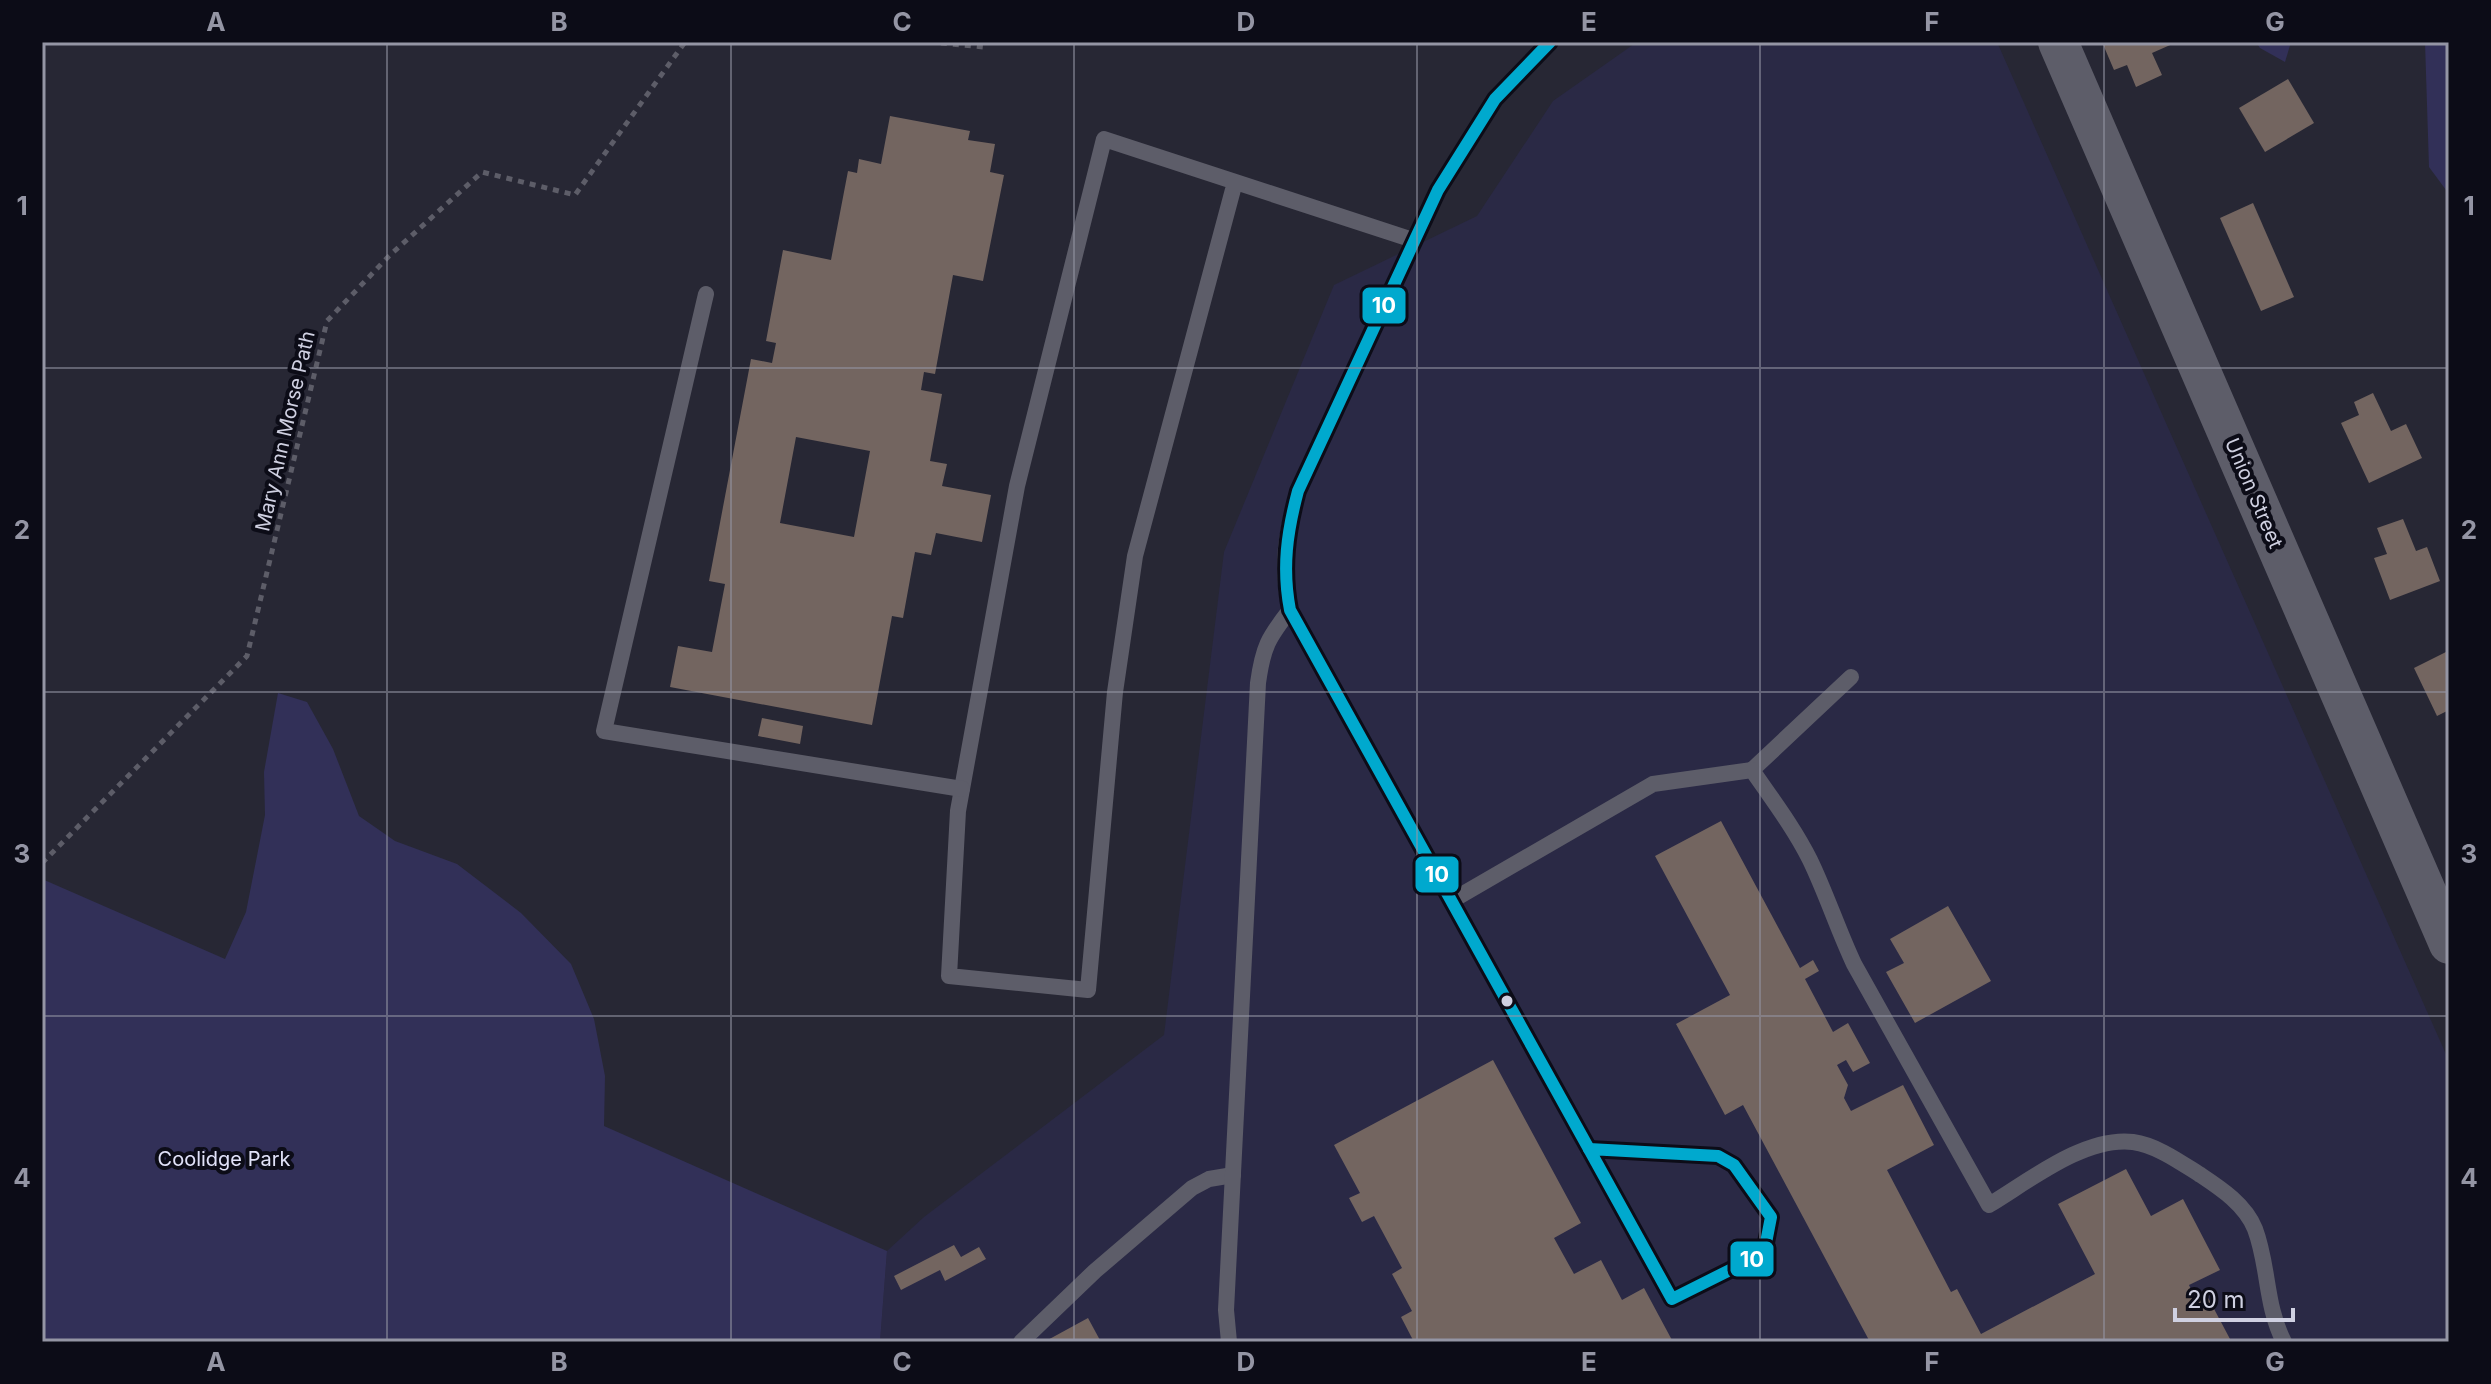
<svg xmlns="http://www.w3.org/2000/svg" width="2491" height="1384" font-family="Inter,sans-serif">
  <style>
    .built { fill: #2a2945 }
    .green { fill: #323058 }
    .building { fill: #736560; fill-rule: evenodd }
    .lines { fill: none; stroke-linecap: round; stroke-linejoin: round }
    .path { stroke: #5d5d68; stroke-width: 5; stroke-dasharray: 6 6; stroke-linecap: butt }
    .service { stroke: #5d5d69; stroke-width: 16 }
    .tertiary { stroke: #5d5d69; stroke-width: 40 }
    .bus-1-casing { stroke: #0c0c17; stroke-width: 18 }
    .bus-1 { stroke: #00a9ce; stroke-width: 12 }
    .grid { fill: none; stroke: #9495a4; stroke-width: 2; stroke-opacity: 0.55 }
    .bus-dot { fill: #cfd0e1; stroke: #0c0c17; stroke-width: 3 }
    .labels { text-anchor: middle; dominant-baseline: central; stroke-width: 8; stroke-linejoin: round; paint-order: stroke }
    .street-label { font-size: 20px; fill: #cfd0e1; stroke: #0c0c17 }
    .park-label { font-size: 20px; fill: #e1e2f8; stroke: #0c0c17 }
    .line-badge { stroke: #0c0c17; stroke-width: 3 }
    .badge-label { font-size: 22px; text-anchor: middle; font-weight: bold; fill: #fff }
    .neatline { fill: none; stroke: #9495a4; stroke-width: 3 }
    .grid-label { font-size: 26px; text-anchor: middle; font-weight: bold; fill: #9495a4 }
  </style>
  <rect width="100%" height="100%" fill="#272734"/>
  <path class="built" d="M1637 42H1997L2449 1061V1342H880L887 1251 924 1217 1164 1035 1224 552 1334 285 1477 216 1553 101Z"/>
  <g class="green">
    <path d="M2256 42H2291L2285 62 2260 48Z"/>
    <path d="M2425 42H2449V194L2429 167Z"/>
    <path d="M278 693 307 702 333 749 359 816 395 841 457 864 521 913 571 964 594 1019 605 1076 604 1126 887 1251 880 1342H42V879L225 959 246 912 265 815 264 772Z"/>
  </g>
  <g class="building">
    <path d="M2102 42H2177L2152 53 2162 75 2136 87 2127 65 2114 70Z"/>
    <path d="M2288 79 2314 123 2265 152 2239 108Z"/>
    <path d="M890 116 970 131 968 140 995 144 990 172 1004 175 983 281 953 275 935 374 924 372 921 390 942 394 930 461 947 464 942 486 991 495 982 542 936 533 931 555 915 552 903 618 892 616 872 725 670 687 678 646 712 652 725 584 709 581 751 359 772 363 776 343 766 341 783 250 831 260 848 171 857 173 859 159 881 164ZM796 437 870 451 854 537 780 523Z"/>
    <path d="M2253 203 2294 297 2261 311 2220 218Z"/>
    <path d="M2373 393 2391 431 2406 424 2422 458 2369 483 2341 423 2359 415 2354 402Z"/>
    <path d="M2403 519 2416 551 2427 547 2440 581 2390 600 2374 558 2387 554 2377 528Z"/>
    <path d="M2448 651 2449 710 2437 716 2414 668Z"/>
    <path d="M762 718 803 726 800 744 758 736Z"/>
    <path d="M1721 821 1800 968 1813 960 1819 971 1805 979 1833 1032 1848 1023 1870 1063 1853 1072 1846 1060 1837 1065 1848 1085 1844 1098 1851 1111 1903 1085 1934 1145 1887 1170 1951 1292 1957 1289 1981 1334 2095 1274 2058 1204 2126 1169 2151 1216 2183 1199 2220 1270 2189 1285 2194 1296 2204 1290 2230 1339 2224 1342H1870L1743 1105 1725 1115 1676 1024 1730 995 1655 856Z"/>
    <path d="M1948 906 1991 981 1915 1023 1886 972 1904 963 1890 939Z"/>
    <path d="M1493 1060 1581 1223 1554 1238 1574 1274 1601 1260 1622 1300 1644 1288 1673 1342H1414L1401 1317 1412 1311 1392 1274 1402 1268 1374 1216 1362 1222 1349 1198 1360 1193 1334 1145Z"/>
    <path d="M954 1245 961 1257 979 1247 986 1259 945 1281 940 1270 901 1290 894 1276Z"/>
    <path d="M1088 1318 1101 1342H1044Z"/>
  </g>
  <g class="lines">
    <g class="path">
      <path d="M929 42 984 47 987 42"/>
      <path d="M42 863 247 656 327 321 389 256 482 172 575 195 685 42"/>
    </g>
    <g class="service">
      <path d="M1550 42 1495 99 1438 190 1298 491C1286 534 1280 566 1290 610L1672 1299 1764 1253 1771 1217 1734 1165 1718 1156 1588 1149"/>
      <path d="M1235 182 1135 556 1115 692 1088 990 949 976 958 811 1017 486 1104 139 1413 240"/>
      <path d="M706 294 604 731 962 789"/>
      <path d="M1752 770 1851 677"/>
      <path d="M1451 901 1653 784 1752 770C1772 799 1794 828 1810 860 1826 893 1838 930 1854 964L1989 1205C2029 1181 2085 1136 2133 1142 2156 1145 2180 1162 2199 1174 2220 1188 2245 1204 2255 1229 2269 1266 2265 1305 2284 1342"/>
      <path d="M1021 1342 1095 1271 1192 1188 1209 1179 1233 1175"/>
      <path d="M1229 1342 1226 1310 1258 683C1263 647 1268 638 1290 610"/>
    </g>
    <path class="tertiary" d="M2058 42 2449 944"/>
    <defs>
      <g id="bus-1">
        <path d="M1550 42 1495 99 1438 190 1298 491C1287 532 1282 568 1290 610L1589 1149"/>
        <path d="M1589 1149 1718 1156 1734 1165 1771 1217 1764 1253 1672 1299Z"/>
      </g>
    </defs>
    <use href="#bus-1" class="bus-1-casing"/>
    <use href="#bus-1" class="bus-1"/>
  </g>
  <path class="grid" d="M387 42V1342M731 42V1342M1074 42V1342M1417 42V1342M1760 42V1342M2104 42V1342M42 368H2449M42 692H2449M42 1016H2449"/>
  <circle class="bus-dot" cx="1507" cy="1001" r="7"/>
  <g class="labels">
    <g class="street-label">
      <text transform="translate(285 431) rotate(-77)">Mary Ann Morse Path</text>
      <text transform="translate(2254 493) rotate(67)">Union Street</text>
    </g>
    <g class="park-label">
      <text x="224" y="1159">Coolidge Park</text>
    </g>
  </g>
  <g class="line-badge">
    <rect x="1361" y="286" width="46" height="39" rx="8" fill="#00a9ce"/>
    <rect x="1414" y="855" width="46" height="39" rx="8" fill="#00a9ce"/>
    <rect x="1729" y="1240" width="46" height="38" rx="8" fill="#00a9ce"/>
  </g>
  <g class="badge-label">
    <text x="1384" y="313">10</text>
    <text x="1437" y="882">10</text>
    <text x="1752" y="1267">10</text>
  </g>
  <rect width="2491" height="1384" fill="none" stroke="#0c0c17" stroke-width="88"/>
  <path d="M2175 1308v12h118v-12" fill="none" stroke="#cfd0e1" stroke-width="4"/>
  <text x="2187" y="1308" font-size="24" fill="#cfd0e1" stroke="#0c0c17" stroke-width="6" paint-order="stroke">20 m</text>
  <rect x="44" y="44" width="2403" height="1296" class="neatline"/>
  <g class="grid-label">
    <text x="216" y="31">A</text>
    <text x="559" y="31">B</text>
    <text x="902" y="31">C</text>
    <text x="1246" y="31">D</text>
    <text x="1589" y="31">E</text>
    <text x="1932" y="31">F</text>
    <text x="2275" y="31">G</text>
    <text x="22" y="215">1</text>
    <text x="2469" y="215">1</text>
    <text x="22" y="539">2</text>
    <text x="2469" y="539">2</text>
    <text x="22" y="863">3</text>
    <text x="2469" y="863">3</text>
    <text x="22" y="1187">4</text>
    <text x="2469" y="1187">4</text>
    <text x="216" y="1371">A</text>
    <text x="559" y="1371">B</text>
    <text x="902" y="1371">C</text>
    <text x="1246" y="1371">D</text>
    <text x="1589" y="1371">E</text>
    <text x="1932" y="1371">F</text>
    <text x="2275" y="1371">G</text>
  </g>
</svg>
